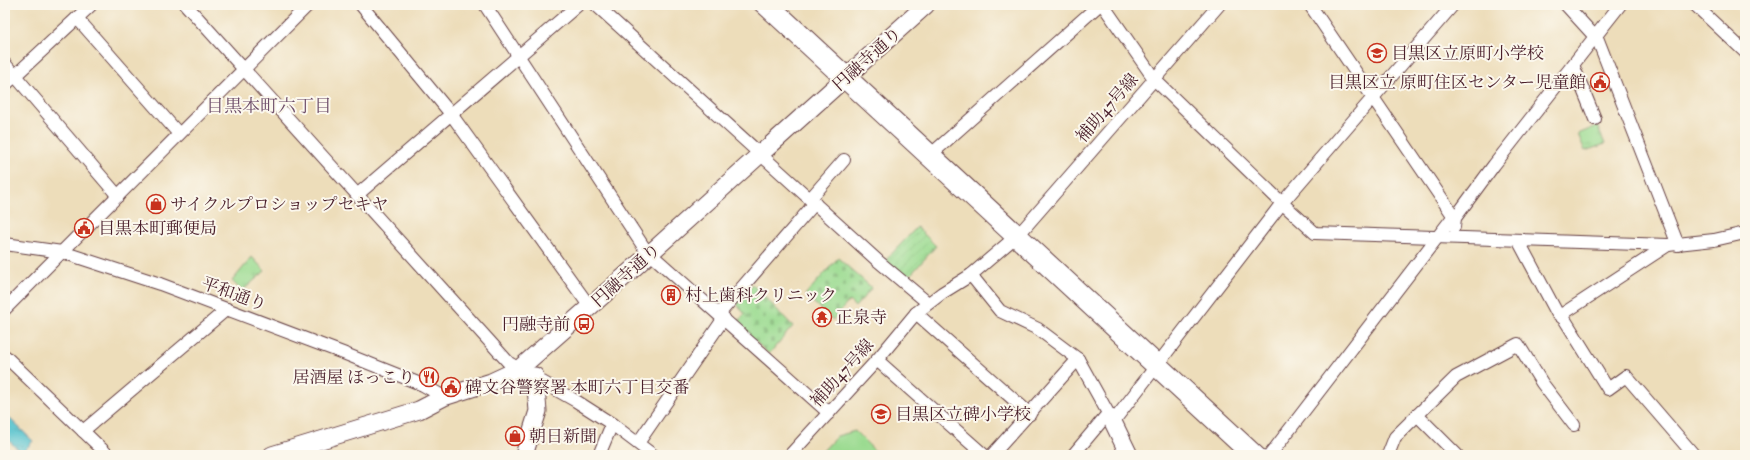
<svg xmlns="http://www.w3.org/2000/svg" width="1750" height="460" font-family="'IM FELL Double Pica','Noto Serif JP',serif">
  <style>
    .grass { fill: url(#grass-tufts); stroke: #727d5e }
    .cemetery { fill: url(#cemetery-stones); stroke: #727d5e }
    .garden { fill: url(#garden-furrows); stroke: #727d5e }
    .pitch { fill: #9bdb91; stroke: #727d5e }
    .water { fill: url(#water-ripples); stroke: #50707c }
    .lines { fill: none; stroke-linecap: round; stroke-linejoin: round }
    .street-casing { stroke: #623c40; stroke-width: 14 }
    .secondary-casing { stroke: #623c40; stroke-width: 19 }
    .street { stroke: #fff; stroke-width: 12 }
    .secondary { stroke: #fff; stroke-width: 17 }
    .labels { text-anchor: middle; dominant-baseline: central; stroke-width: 4; stroke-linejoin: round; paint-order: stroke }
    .poi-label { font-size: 17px; fill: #4a1f2b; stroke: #fbf7ec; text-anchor: start }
    .street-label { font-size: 17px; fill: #4a1f2b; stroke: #fbf7ec }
    .neighbourhood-label { font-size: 18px; fill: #6f4f6b; stroke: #fbf7ec }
  </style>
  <defs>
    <pattern id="grass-tufts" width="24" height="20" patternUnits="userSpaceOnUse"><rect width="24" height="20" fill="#9bdb91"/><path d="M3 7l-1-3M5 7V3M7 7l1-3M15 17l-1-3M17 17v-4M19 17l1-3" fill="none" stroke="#87bc7d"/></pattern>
    <pattern id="cemetery-stones" width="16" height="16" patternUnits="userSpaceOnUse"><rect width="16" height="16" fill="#9bdb91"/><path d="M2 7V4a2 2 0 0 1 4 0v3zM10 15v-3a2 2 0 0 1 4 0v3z" fill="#87bc7d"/></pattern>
    <pattern id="garden-furrows" width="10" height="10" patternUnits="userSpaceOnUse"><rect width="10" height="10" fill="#9bdb91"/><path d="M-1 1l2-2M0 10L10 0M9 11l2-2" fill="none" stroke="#87bc7d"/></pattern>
    <pattern id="water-ripples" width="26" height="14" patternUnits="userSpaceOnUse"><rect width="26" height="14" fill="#55c2ce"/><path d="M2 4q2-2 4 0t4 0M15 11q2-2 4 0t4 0" fill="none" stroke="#4ca6b1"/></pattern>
  </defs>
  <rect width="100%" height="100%" fill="#fbf7ec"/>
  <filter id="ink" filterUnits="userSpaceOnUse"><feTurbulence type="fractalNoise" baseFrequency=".025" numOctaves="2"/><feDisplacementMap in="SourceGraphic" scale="8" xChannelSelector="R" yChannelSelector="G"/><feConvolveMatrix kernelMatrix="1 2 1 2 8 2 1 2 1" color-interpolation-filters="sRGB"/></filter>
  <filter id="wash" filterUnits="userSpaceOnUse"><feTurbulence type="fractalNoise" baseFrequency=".012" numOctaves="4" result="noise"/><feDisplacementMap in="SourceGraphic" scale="16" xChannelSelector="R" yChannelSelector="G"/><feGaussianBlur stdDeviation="0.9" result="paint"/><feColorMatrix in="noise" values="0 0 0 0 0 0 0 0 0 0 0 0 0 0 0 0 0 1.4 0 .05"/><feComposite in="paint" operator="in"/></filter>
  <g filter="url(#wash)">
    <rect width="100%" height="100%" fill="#edddba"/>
    <g class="grass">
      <path d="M1597 126 1605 144 1585 151 1578 134Z"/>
      <path d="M252 257 265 271 242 291 232 281Z"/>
    </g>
    <g class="cemetery">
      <path d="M838 258 872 288 855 307 849 301 833 320 805 295Z"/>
      <path d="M753 285 793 326 769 354 736 324 745 314 737 305 741 296Z"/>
    </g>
    <path class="garden" d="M917 227 936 246 906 280 885 261Z"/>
    <path class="pitch" d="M855 431 879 455H819L837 436Z"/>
    <path class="water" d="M5 414 33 441 22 453 5 437Z"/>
  </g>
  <g filter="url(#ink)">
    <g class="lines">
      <defs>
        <g id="street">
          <path d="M186 5 509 363 576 401 612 424 653 455"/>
          <path d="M361 5 451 114 590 307"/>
          <path d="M485 5 645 249 829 413"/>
          <path d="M596 5 878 261 928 303"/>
          <path d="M760 5 1247 455"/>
          <path d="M774 5 1260 455"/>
          <path d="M1103 5 1155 80 1282 203 1315 233 1668 245 1714 240 1745 233"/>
          <path d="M1310 5 1455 218"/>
          <path d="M1566 5 1598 40 1678 245"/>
          <path d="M1695 5 1745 52"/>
          <path d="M77 18 179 134"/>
          <path d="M5 64 118 196"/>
          <path d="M1573 65 1595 119"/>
          <path d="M5 85 91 5"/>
          <path d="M927 158 1099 5"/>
          <path d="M357 195 578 5"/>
          <path d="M810 199 844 160"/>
          <path d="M1454 227 1455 218 1494 165 1620 5"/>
          <path d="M1518 240 1557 313 1565 320 1608 389 1626 376 1694 455"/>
          <path d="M5 244 62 252 160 284 343 353 423 385 444 397"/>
          <path d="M971 275 1000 311 1038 329 1078 359 1113 422 1282 203 1453 5"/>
          <path d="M5 309 308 5"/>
          <path d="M916 313 1030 414"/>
          <path d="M719 314 815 203"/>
          <path d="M1561 315 1668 245"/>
          <path d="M5 356 108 455"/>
          <path d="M877 360 984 455"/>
          <path d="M1417 415 1457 455"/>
          <path d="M83 431 227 309"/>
          <path d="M638 443 724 318"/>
          <path d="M599 455 612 424"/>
          <path d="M790 455 877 360 916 313 942 293 971 275 1020 233 1219 5"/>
          <path d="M992 455 1078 359"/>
          <path d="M1073 455 1105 417 1110 415"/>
          <path d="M1270 455 1453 217"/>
          <path d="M1388 455 1395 437 1456 377 1518 344 1542 383 1574 425"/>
        </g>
        <g id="secondary">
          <path d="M1113 422 1129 455"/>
          <path d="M272 455 419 410 444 397 491 382 519 369 626 275 926 5"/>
          <path d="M524 455 538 411 535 376"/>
        </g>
      </defs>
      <use href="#street" class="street-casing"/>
      <use href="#secondary" class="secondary-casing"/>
      <use href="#street" class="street"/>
      <use href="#secondary" class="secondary"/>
    </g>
  </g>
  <defs>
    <symbol id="school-ring" viewBox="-11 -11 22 22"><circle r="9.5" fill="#fbf7ec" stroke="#c8321e" stroke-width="1.5"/><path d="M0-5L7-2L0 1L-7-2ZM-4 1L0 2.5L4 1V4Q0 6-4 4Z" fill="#c8321e"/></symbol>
    <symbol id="civic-ring" viewBox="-11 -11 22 22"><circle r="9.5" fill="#fbf7ec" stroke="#c8321e" stroke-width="1.5"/><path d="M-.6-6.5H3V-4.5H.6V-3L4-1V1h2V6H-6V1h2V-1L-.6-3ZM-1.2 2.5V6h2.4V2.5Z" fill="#c8321e"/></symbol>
    <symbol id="shop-ring" viewBox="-11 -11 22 22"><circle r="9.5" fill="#fbf7ec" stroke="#c8321e" stroke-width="1.5"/><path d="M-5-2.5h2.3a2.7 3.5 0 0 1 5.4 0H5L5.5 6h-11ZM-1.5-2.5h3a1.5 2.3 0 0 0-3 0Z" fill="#c8321e"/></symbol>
    <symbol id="building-ring" viewBox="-11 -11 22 22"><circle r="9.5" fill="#fbf7ec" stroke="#c8321e" stroke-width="1.5"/><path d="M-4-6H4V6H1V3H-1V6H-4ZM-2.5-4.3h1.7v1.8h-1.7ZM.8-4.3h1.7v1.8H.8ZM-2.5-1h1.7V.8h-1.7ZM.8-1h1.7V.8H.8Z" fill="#c8321e"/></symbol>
    <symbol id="temple-ring" viewBox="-11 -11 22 22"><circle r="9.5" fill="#fbf7ec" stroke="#c8321e" stroke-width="1.5"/><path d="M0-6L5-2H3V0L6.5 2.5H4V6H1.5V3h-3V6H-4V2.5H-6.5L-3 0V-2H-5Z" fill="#c8321e"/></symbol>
    <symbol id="bus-ring" viewBox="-11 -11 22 22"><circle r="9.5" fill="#fbf7ec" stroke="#c8321e" stroke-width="1.5"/><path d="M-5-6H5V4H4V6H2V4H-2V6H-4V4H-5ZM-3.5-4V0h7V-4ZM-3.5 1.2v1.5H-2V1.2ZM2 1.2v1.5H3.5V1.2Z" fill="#c8321e"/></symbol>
    <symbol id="restaurant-ring" viewBox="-11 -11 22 22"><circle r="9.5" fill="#fbf7ec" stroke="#c8321e" stroke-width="1.5"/><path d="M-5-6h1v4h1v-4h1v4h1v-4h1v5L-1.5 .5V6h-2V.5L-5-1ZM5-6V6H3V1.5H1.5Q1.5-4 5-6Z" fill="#c8321e"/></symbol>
  </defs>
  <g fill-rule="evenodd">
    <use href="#school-ring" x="1366" y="42" width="22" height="22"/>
    <use href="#civic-ring" x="1589" y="71" width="22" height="22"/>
    <use href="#shop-ring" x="145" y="193" width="22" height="22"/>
    <use href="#civic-ring" x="73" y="217" width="22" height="22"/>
    <use href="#building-ring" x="660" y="284" width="22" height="22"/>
    <use href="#temple-ring" x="811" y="306" width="22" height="22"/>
    <use href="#bus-ring" x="573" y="313" width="22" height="22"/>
    <use href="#restaurant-ring" x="418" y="366" width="22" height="22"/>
    <use href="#civic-ring" x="440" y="376" width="22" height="22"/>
    <use href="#school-ring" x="870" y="403" width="22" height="22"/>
    <use href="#shop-ring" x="504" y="425" width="22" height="22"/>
  </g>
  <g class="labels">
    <g class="poi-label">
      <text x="1391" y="53">目黒区立原町小学校</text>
      <text x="1586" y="82" text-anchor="end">目黒区立 原町住区センター児童館</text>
      <text x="170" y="204">サイクルプロショップセキヤ</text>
      <text x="98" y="228">目黒本町郵便局</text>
      <text x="685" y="295">村上歯科クリニック</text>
      <text x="836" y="317">正泉寺</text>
      <text x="570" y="324" text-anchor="end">円融寺前</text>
      <text x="415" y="377" text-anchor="end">居酒屋 ほっこり</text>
      <text x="465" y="387">碑文谷警察署 本町六丁目交番</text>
      <text x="895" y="414">目黒区立碑小学校</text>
      <text x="529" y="436">朝日新聞</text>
    </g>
    <g class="street-label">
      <text transform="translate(867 59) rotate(-42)">円融寺通り</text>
      <text transform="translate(1107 108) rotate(-49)">補助47号線</text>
      <text transform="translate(626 275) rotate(-42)">円融寺通り</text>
      <text transform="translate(234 294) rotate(20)">平和通り</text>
      <text transform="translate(842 373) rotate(-48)">補助47号線</text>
    </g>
    <g class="neighbourhood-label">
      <text x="269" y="106">目黒本町六丁目</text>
    </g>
  </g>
  <rect width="1750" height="460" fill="none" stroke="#fbf7ec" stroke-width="20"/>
</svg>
